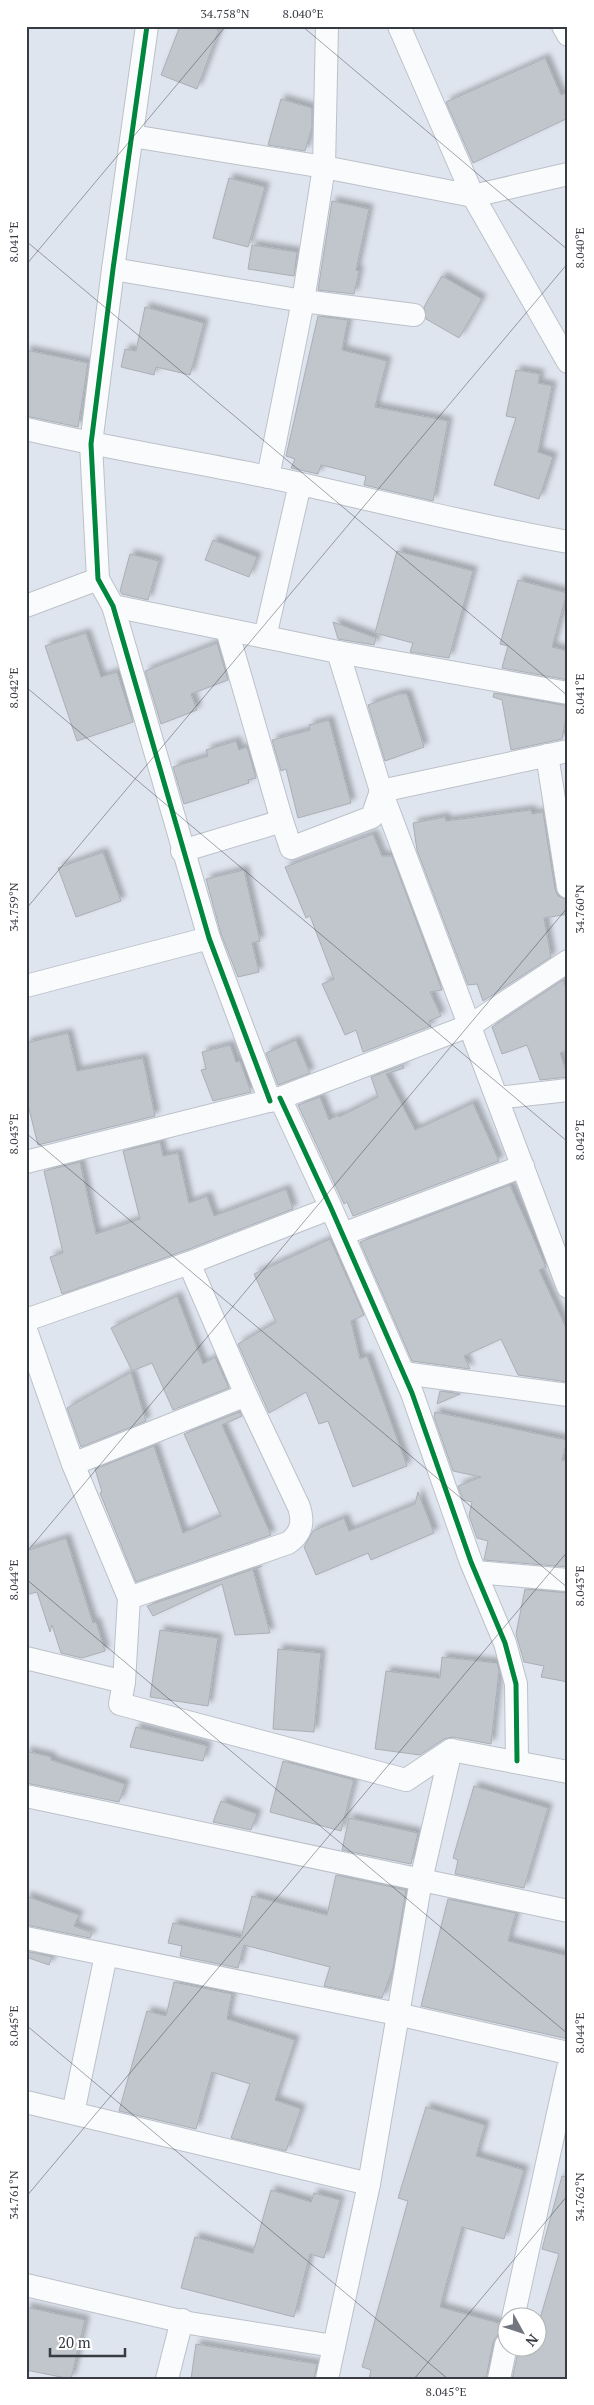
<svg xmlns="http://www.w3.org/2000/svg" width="594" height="2405" font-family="'PT Serif',serif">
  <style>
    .building { fill: #c1c6cd; stroke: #aaafb6; filter: url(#shadow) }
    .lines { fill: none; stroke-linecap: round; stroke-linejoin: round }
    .street-casing { stroke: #bcc1c9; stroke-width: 24 }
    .street { stroke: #fafbfd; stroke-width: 22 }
    .cycleway-casing { stroke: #fff; stroke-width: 8 }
    .cycleway { stroke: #00873e; stroke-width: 5 }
    .ticks { fill: none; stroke: #373b42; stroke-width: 1; stroke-opacity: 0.45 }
    .neatline { fill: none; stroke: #373b42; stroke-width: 2 }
    .ticks-label { font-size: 12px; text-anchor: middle; fill: #373b42 }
  </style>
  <defs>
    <filter id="shadow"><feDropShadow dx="4.5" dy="-4.5" stdDeviation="2.5" flood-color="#0004"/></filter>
  </defs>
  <rect width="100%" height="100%" fill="#dfe5ef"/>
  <g class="building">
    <path d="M180 26H208L219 30 197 89 161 75Z"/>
    <path d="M545 58 561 95 568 92V118L473 163 446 102Z"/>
    <path d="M281 99 312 108V127L305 151 268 145Z"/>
    <path d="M229 178 265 187 248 247 213 238Z"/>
    <path d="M332 201 369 209 356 270 359 271 354 294 318 290Z"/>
    <path d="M252 245 297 252 294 276 248 269Z"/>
    <path d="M442 276 482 299 459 338 426 319 424 307Z"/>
    <path d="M145 307 204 323 190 375 156 367 154 375 121 367 125 349 136 351Z"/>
    <path d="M318 316 348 320 342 350 387 361 375 407 448 421 433 501 364 485 366 476 321 465 318 474 291 468 295 459 286 456Z"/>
    <path d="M26 350 88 363 78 427 26 416Z"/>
    <path d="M516 370 540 374 538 383 552 386 538 452 553 457 539 499 494 485 516 418 506 416Z"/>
    <path d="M213 540 257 557 249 577 205 560Z"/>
    <path d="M397 551 473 571 449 658 410 652 413 643 375 633Z"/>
    <path d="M130 554 159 561 148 600 122 594 120 591Z"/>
    <path d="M518 580 567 593 552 647 568 651V680L502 668 508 646 500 644Z"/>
    <path d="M333 622 376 638 374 645 338 639Z"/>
    <path d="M86 633 101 677 117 672 133 722 77 741 45 646Z"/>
    <path d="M217 643 228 680 191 694 197 710 161 724 145 671Z"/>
    <path d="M494 693 568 706 562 739 511 750 502 700 493 697Z"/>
    <path d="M398 694H407L424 747 385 761 368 705Z"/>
    <path d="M329 720 351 803 298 818 286 769 281 771 272 740 310 730 309 725Z"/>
    <path d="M236 741 239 750 247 747 256 778 248 780 249 783 184 804 173 767 208 756 206 750Z"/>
    <path d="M531 810 532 814 543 812 555 889 558 896 568 900V914L544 918 551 957 483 1001 477 984 468 985 417 850 413 823 445 817 446 821Z"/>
    <path d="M373 834 382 856H392L442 990 430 992 441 1016 429 1021 431 1026 363 1052 356 1030 345 1035 322 984 334 979 310 916 306 918 285 867Z"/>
    <path d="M103 852 121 901 76 917 58 868Z"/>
    <path d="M244 870 260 941 252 943 259 972 238 977 221 934 206 879Z"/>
    <path d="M563 980 568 993V1050L560 1053 568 1077 540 1080 527 1045 502 1054 492 1027Z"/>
    <path d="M68 1033 77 1071 143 1058 155 1116 38 1145 26 1097V1043Z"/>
    <path d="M296 1040 310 1073 278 1085 266 1053Z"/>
    <path d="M230 1045 236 1062 240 1061 251 1092 213 1101 201 1070 206 1069 202 1052Z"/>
    <path d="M403 1065 404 1068 386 1074 415 1130 473 1103 499 1161 353 1216 347 1202 344 1204 298 1105 320 1097 329 1120 338 1115 339 1117 378 1097 371 1077Z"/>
    <path d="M160 1142 163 1156 178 1153 189 1203 207 1196 214 1216 286 1189 293 1209 184 1251 62 1294 50 1257 63 1253 44 1171 80 1162 96 1234 140 1219 123 1151Z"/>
    <path d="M510 1185 546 1267 539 1270 568 1332V1382L518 1375 501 1339 464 1356 470 1369 412 1361 360 1242Z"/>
    <path d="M330 1239 364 1315 351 1321 360 1359 367 1356 407 1466 353 1487 328 1421 319 1424 306 1392 269 1413 238 1344 276 1322 254 1274Z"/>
    <path d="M177 1296 203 1364 215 1357 229 1388 173 1410 152 1363 132 1371 111 1328Z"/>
    <path d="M131 1372 146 1421 81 1447 67 1408Z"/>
    <path d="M440 1391 460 1394 437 1404Z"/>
    <path d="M239 1412 242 1416 222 1425 271 1535 136 1582 100 1493 102 1492 95 1469 154 1446 183 1533 221 1516 184 1434Z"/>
    <path d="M435 1412 567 1440 562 1460 568 1461V1567L484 1560 488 1541 477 1538 469 1516 472 1502 463 1500 458 1486 481 1477 453 1471 434 1417Z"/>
    <path d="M418 1492 434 1533 371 1560 368 1553 316 1575 304 1547 313 1531 344 1518 349 1531 415 1504Z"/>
    <path d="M66 1538 93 1623 96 1622 105 1651 82 1658 61 1653 52 1625 50 1632 37 1592 26 1595V1551Z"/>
    <path d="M262 1566 253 1570 270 1633 235 1635 222 1584 153 1616 147 1606Z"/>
    <path d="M525 1589 568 1593V1682L541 1677 544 1666 524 1662 516 1634Z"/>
    <path d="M160 1630 218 1638 208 1706 150 1697Z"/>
    <path d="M278 1649 321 1653 314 1732 273 1729Z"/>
    <path d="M442 1657 497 1663 499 1670 491 1744 453 1737 444 1739 420 1755 375 1749 386 1671 440 1678Z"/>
    <path d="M136 1727 207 1746 203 1761 130 1747Z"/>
    <path d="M26 1751 51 1757V1760L125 1784 119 1802 26 1783Z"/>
    <path d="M283 1761 354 1780 341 1831 270 1812Z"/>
    <path d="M474 1786 548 1808 524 1888 455 1874 458 1860 453 1858Z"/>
    <path d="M221 1801 257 1814 251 1830 213 1822Z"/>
    <path d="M349 1818 418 1833 411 1864 342 1850Z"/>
    <path d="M336 1875 406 1890 393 1968 382 1998 324 1986 330 1967 244 1945 238 1968 180 1956 182 1946 168 1943 173 1923 241 1938 252 1896 327 1915Z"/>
    <path d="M26 1896 79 1915 74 1926 92 1933 90 1938 26 1925Z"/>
    <path d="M448 1899 516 1913 508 1941 568 1956V2039L421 2006Z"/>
    <path d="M26 1951 52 1957 49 1965 26 1957Z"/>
    <path d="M174 1982 232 1994 227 2019 295 2040 275 2100 301 2109 286 2151 231 2138 250 2084 212 2072 196 2129 119 2111 147 2011 166 2016Z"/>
    <path d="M426 2107 485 2125 476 2156 524 2170 504 2239 462 2227 440 2307 502 2324 506 2329V2332L497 2336 493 2342 486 2379H369L371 2370 362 2367 408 2201 398 2198Z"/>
    <path d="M562 2176 568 2177V2379H512L519 2348H536V2321L539 2322 559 2254 542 2249Z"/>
    <path d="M271 2190 311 2202 314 2193 340 2200 324 2258 310 2254 294 2317 181 2288 195 2237 253 2253Z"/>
    <path d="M26 2307 85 2320 71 2379 26 2370Z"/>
    <path d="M196 2344 317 2364 314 2379H191Z"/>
  </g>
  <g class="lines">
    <defs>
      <g id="street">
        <path d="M147 26 113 269 91 444 98 579 113 606 209 938 270 1101"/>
        <path d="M399 26 473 196 568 362"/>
        <path d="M563 26 568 35"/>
        <path d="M132 136 324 167 473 196 568 174"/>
        <path d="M113 269 303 301 414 315"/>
        <path d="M26 429C111 449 197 462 283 480 378 501 472 525 568 542"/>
        <path d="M268 477 303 301 324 167 327 26"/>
        <path d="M26 606 98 579"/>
        <path d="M113 606 338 652 568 693"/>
        <path d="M227 630 282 821"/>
        <path d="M265 637 300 484"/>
        <path d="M338 652 381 791 568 1287"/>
        <path d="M547 755 568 887"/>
        <path d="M182 851 282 821 291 848 372 817 381 791 568 751"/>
        <path d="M26 986 209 938"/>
        <path d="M280 1098 331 1208 412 1393 471 1562 505 1643 516 1684 517 1761"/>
        <path d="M497 1098 568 1090"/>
        <path d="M26 1162 280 1098 471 1025 568 961"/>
        <path d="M343 1234 523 1166"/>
        <path d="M26 1320 189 1263 331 1208"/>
        <path d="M26 1330 73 1464 129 1598 124 1682"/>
        <path d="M403 1373 568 1395"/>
        <path d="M73 1464 246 1395"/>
        <path d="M476 1572 568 1580"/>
        <path d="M129 1598 288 1543C301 1534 304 1522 299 1507L246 1395 189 1263"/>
        <path d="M26 1658 124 1682 120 1704 406 1780 451 1750 568 1772"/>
        <path d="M26 1796 568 1911"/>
        <path d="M26 1938 397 2014 568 2053"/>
        <path d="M26 2102 369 2184"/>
        <path d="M73 2113 106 1955"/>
        <path d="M26 2285 189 2323 334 2346"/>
        <path d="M513 2318 568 2068"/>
        <path d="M167 2379 182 2320"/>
        <path d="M327 2379 369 2184 421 1880 451 1750"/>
        <path d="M499 2379 506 2345"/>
      </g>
    </defs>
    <use href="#street" class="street-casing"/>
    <use href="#street" class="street"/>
    <defs>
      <g id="cycleway">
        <path d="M147 26 113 269 91 444 98 579 113 606 209 938 270 1101"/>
        <path d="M280 1098 331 1208 412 1393 471 1562 505 1643 516 1684 517 1761"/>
      </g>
    </defs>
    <use href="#cycleway" class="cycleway-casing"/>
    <use href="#cycleway" class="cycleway"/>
  </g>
  <path class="ticks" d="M302 26 568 250M26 241 568 696M26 265 226 26M26 687 568 1142M26 909 568 263M26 1133 568 1588M26 1553 568 907M26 1579 568 2034M26 2025 448 2379M26 2197 568 1551M414 2379 568 2195"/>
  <rect width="594" height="2405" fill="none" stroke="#ffffff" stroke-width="55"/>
  <g transform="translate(522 2332) rotate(130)"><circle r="24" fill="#ffffff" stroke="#afb1b3"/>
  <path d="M0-4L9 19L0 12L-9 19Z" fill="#72767f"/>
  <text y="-8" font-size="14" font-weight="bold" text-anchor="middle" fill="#373b42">N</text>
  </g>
  <path d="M50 2348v8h75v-8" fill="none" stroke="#373b42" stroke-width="2.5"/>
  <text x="58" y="2348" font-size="15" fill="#373b42" stroke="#ffffff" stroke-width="4" paint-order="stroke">20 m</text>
  <rect x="28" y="28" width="538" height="2350" class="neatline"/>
  <g class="ticks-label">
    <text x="225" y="18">34.758°N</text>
    <text x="303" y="18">8.040°E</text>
    <text transform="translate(14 242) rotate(-90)" y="4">8.041°E</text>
    <text transform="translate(580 248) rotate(-90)" y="4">8.040°E</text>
    <text transform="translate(14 688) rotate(-90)" y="4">8.042°E</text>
    <text transform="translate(580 694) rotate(-90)" y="4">8.041°E</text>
    <text transform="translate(14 907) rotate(-90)" y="4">34.759°N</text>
    <text transform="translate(580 909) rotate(-90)" y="4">34.760°N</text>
    <text transform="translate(14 1134) rotate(-90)" y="4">8.043°E</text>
    <text transform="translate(580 1140) rotate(-90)" y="4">8.042°E</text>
    <text transform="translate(14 1580) rotate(-90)" y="4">8.044°E</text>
    <text transform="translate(580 1586) rotate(-90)" y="4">8.043°E</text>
    <text transform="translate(14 2026) rotate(-90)" y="4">8.045°E</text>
    <text transform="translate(580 2033) rotate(-90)" y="4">8.044°E</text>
    <text transform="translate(14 2195) rotate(-90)" y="4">34.761°N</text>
    <text transform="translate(580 2197) rotate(-90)" y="4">34.762°N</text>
    <text x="446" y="2396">8.045°E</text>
  </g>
</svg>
